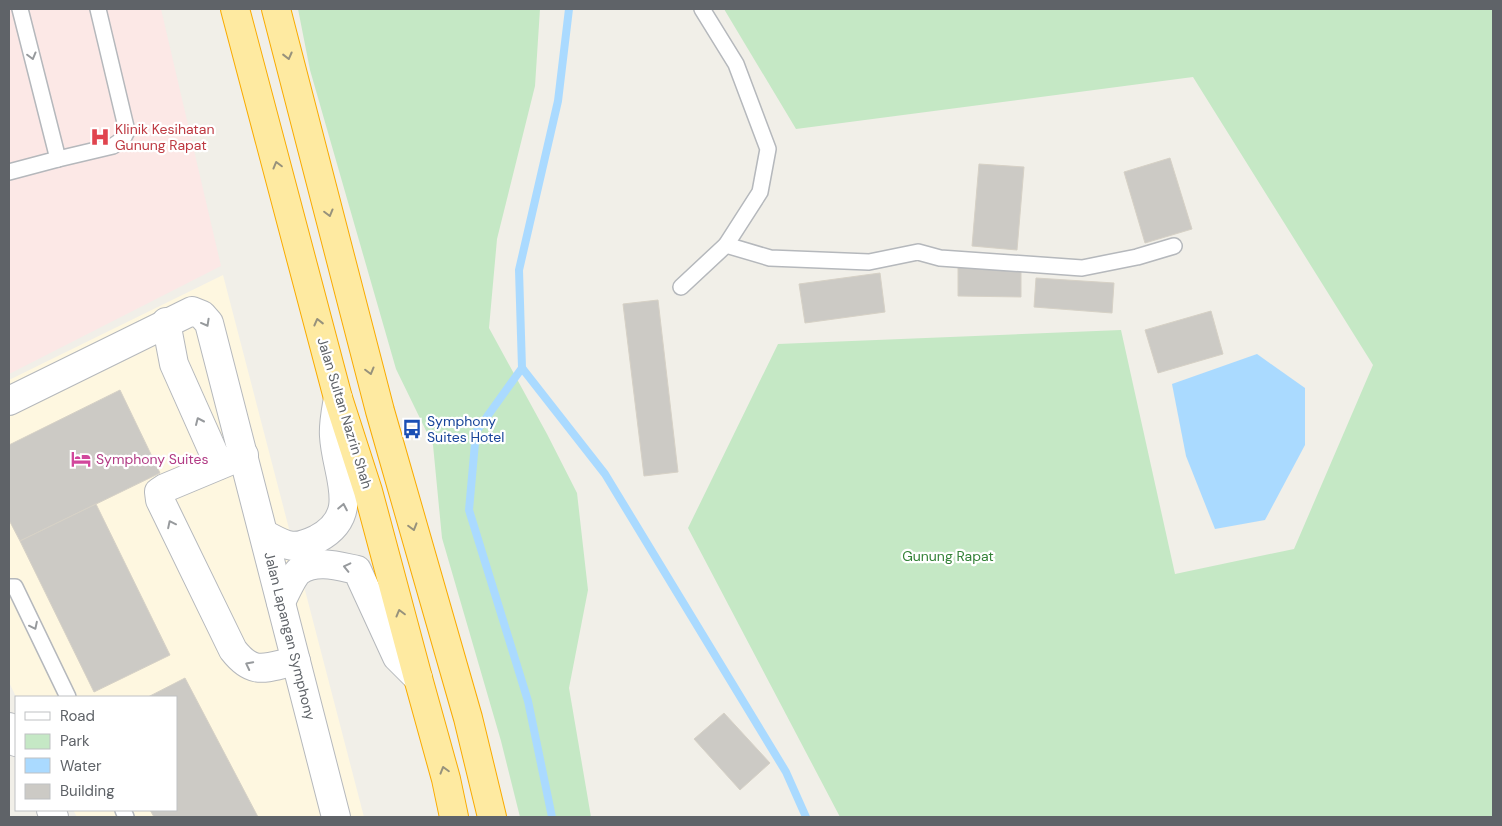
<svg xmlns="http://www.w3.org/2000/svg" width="1502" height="826" font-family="'DM Sans',sans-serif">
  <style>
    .commercial { fill: #fef7e0 }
    .medical { fill: #fce8e6 }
    .green { fill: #c5e8c5 }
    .water { fill: #aadaff }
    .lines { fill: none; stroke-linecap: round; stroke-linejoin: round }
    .stream { stroke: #aadaff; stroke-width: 8 }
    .building { fill: #cccac5; stroke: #d6d1c6 }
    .service-casing { stroke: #b5b8bc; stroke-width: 18 }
    .minor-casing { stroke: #b5b8bc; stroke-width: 30 }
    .trunk-casing { stroke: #f9ab00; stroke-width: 30 }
    .service { stroke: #fff; stroke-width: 15 }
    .minor { stroke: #fff; stroke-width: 28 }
    .trunk { stroke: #feeaa1; stroke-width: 28 }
    .oneway { stroke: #979a9d }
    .oneway2 { stroke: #97927c }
    .labels { text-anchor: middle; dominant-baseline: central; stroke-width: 4.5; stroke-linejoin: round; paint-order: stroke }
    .health-label { font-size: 14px; fill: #be3a42; stroke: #fff; text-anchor: start }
    .street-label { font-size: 14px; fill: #5f6368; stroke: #fff }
    .transit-label { font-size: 14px; fill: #164399; stroke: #fff; text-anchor: start }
    .hotel-label { font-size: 14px; fill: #b23c85; stroke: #fff; text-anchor: start }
    .park-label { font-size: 14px; fill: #348238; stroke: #fff }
  </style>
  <rect width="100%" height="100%" fill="#f1efe8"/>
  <path class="commercial" d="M223 275 364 817H77L73 810H176V697H16L9 682V380Z"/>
  <path class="medical" d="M9 9H161L221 266 9 374Z"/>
  <g class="green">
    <path d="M298 9H540L535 86 497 239 489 328 547 434 577 493 588 590 569 688 591 817H520L501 741 442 538 433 445 396 369 310 70Z"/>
    <path d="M724 9H1493V817H840L688 528 778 344 1121 330 1175 574 1294 549 1373 365 1193 77 796 129Z"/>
  </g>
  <path class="water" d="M1257 354 1305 388V445L1265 520 1215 529 1186 456 1172 384Z"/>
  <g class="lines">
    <g class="stream">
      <path d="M569 9 558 101 519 270 522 368 605 474 786 772 806 817"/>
      <path d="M522 368 476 432 469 510 528 701 552 817"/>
    </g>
  </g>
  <g class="building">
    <path d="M1170 158 1192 229 1145 243 1124 172Z"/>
    <path d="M979 164 1024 167 1017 250 972 246Z"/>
    <path d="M958 267 1021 268V297L958 296Z"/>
    <path d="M880 273 885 312 805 323 799 284Z"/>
    <path d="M1036 278 1114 283 1112 313 1034 307Z"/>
    <path d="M658 300 678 472 644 476 623 304Z"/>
    <path d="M1211 311 1223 354 1158 373 1145 330Z"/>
    <path d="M120 390 160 473 20 541 9 520V445Z"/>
    <path d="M96 504 170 655 94 692 20 541Z"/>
    <path d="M185 678 258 817H154L150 810H176V697H148Z"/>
    <path d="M724 713 770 763 740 790 694 739Z"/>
  </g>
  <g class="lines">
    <defs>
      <g id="service">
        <path d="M58 159 113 146 123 139 127 131 98 9"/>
        <path d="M9 172 58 159 20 9"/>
        <path d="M726 245 770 258 869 262 918 252 940 258 1082 268 1137 257 1174 246"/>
        <path d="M681 287 726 245 760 192 768 149 736 64 702 9"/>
        <path d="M9 587H15L68 697"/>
        <path d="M123 810 126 817"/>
      </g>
      <g id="minor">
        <path d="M166 322 174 364 219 465"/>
        <path d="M9 401 192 311 202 315 209 323 336 817"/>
        <path d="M244 455 165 488 159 492 160 500 233 650C254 677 266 667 296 661"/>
        <path d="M264 534C287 546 292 551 317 539 363 515 336 475 334 436 333 424 336 410 338 398"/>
        <path d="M281 602C285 594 293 576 299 571 316 559 338 566 357 570L397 657 418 678"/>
        <path d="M9 727 16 742"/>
        <path d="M51 810 54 817"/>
      </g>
      <g id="trunk">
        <path d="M235 9 338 398 368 491 418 678 446 779 454 817"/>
        <path d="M276 9 380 411 468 718 492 817"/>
      </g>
    </defs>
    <use href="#service" class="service-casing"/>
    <use href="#minor" class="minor-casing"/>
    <use href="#trunk" class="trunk-casing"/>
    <use href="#service" class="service"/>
    <use href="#minor" class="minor"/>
    <use href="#trunk" class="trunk"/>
  </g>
  <defs><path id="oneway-chevron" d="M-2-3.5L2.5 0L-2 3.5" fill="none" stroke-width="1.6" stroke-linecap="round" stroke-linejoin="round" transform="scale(1.25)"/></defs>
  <g class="oneway">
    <use href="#oneway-chevron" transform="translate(32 56) rotate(75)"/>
    <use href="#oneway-chevron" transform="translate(206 323) rotate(61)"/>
    <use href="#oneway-chevron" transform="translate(199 421) rotate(-114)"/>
    <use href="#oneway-chevron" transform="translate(343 507) rotate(-79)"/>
    <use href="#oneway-chevron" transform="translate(171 524) rotate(-116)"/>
    <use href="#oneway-chevron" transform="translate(347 567) rotate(-167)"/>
    <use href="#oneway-chevron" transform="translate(34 626) rotate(64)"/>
    <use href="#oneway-chevron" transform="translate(249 665) rotate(-153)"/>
  </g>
  <g class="oneway2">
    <use href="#oneway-chevron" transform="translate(288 56) rotate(76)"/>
    <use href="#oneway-chevron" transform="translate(277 165) rotate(-105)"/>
    <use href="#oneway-chevron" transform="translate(329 213) rotate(75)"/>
    <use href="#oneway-chevron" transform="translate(318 322) rotate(-104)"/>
    <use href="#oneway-chevron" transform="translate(370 371) rotate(75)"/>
    <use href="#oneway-chevron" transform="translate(413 527) rotate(74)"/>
    <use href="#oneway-chevron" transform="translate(400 613) rotate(-105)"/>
    <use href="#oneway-chevron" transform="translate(444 770) rotate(-106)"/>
  </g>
  <defs>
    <symbol id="hospital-bare" viewBox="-9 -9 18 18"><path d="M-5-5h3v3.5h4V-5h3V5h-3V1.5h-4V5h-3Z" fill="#e0444e" stroke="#fff" stroke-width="2.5" paint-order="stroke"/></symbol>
    <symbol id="bus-bare" viewBox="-9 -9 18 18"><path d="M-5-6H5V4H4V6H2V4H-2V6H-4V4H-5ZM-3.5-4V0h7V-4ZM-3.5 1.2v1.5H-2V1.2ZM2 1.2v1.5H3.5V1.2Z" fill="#1a4fb4" stroke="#fff" stroke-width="2.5" paint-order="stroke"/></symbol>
    <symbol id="hotel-bare" viewBox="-9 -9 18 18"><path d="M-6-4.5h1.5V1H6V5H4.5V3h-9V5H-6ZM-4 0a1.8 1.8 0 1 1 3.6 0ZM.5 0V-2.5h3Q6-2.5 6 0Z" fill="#d1479c" stroke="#fff" stroke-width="2.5" paint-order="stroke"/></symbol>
  </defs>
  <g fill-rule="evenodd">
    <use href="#hospital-bare" x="86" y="123" width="28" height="28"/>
    <use href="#bus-bare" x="398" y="415" width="28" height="28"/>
    <use href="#hotel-bare" x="67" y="445" width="28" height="28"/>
  </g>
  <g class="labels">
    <g class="health-label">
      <text x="115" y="129">Klinik Kesihatan<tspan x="115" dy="16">Gunung Rapat</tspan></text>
    </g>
    <g class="street-label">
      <text transform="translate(345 413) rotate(73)">Jalan Sultan Nazrin Shah</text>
      <text transform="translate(290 636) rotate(76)">Jalan Lapangan Symphony</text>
    </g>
    <g class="transit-label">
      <text x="427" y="421">Symphony<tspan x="427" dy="16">Suites Hotel</tspan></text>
    </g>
    <g class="hotel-label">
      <text x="96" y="459">Symphony Suites</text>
    </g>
    <g class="park-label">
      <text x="948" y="556">Gunung Rapat</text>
    </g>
  </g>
  <rect width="1502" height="826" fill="none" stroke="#5f6368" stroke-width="20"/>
  <rect x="15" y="696" width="162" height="115" fill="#ffffff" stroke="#bfc1c3"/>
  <rect x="25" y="712" width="25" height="8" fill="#ffffff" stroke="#bfc1c3"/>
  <text x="60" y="721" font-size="15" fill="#5f6368">Road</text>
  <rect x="25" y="734" width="25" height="15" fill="#c5e8c5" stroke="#bfc1c3"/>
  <text x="60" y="746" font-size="15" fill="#5f6368">Park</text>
  <rect x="25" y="758" width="25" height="15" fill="#aadaff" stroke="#bfc1c3"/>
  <text x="60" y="771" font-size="15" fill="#5f6368">Water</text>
  <rect x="25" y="784" width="25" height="15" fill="#cccac5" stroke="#bfc1c3"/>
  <text x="60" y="796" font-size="15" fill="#5f6368">Building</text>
</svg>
